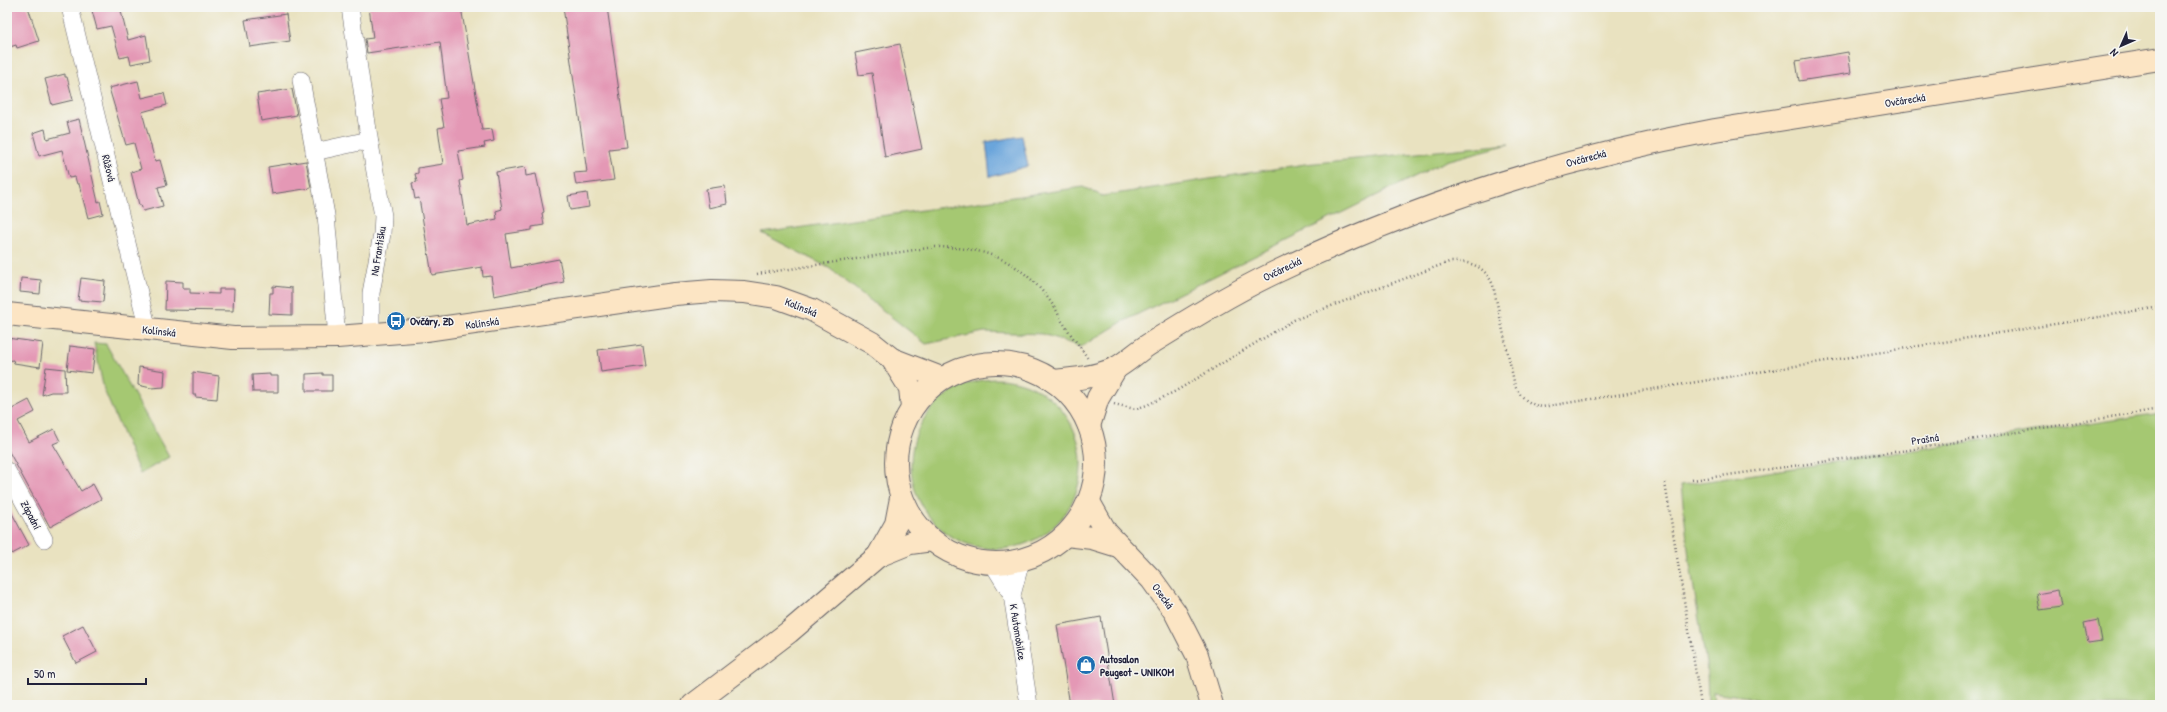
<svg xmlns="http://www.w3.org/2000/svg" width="2167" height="712" font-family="'Patrick Hand',sans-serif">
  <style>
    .green { fill: #a5c872; stroke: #647556 }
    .water { fill: #6ba5db; stroke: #46648b }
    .building { fill: #e498b5 }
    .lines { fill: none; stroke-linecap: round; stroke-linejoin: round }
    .street-casing { stroke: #68656a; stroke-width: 18 }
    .secondary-casing { stroke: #68656a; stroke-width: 24 }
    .path { stroke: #68656a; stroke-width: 2.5; stroke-dasharray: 1 3; stroke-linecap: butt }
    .street { stroke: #fff; stroke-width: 17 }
    .secondary { stroke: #fce5c4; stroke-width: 22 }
    .labels { text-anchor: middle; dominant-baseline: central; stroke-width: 3; stroke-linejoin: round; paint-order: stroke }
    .street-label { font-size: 11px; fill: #22223b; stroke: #f6f6f2 }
    .poi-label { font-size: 11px; font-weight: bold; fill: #22223b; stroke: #f6f6f2; text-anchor: start }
  </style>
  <rect width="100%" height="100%" fill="#f6f6f2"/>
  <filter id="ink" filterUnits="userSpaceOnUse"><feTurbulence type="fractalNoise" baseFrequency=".025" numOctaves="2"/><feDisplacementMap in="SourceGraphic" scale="8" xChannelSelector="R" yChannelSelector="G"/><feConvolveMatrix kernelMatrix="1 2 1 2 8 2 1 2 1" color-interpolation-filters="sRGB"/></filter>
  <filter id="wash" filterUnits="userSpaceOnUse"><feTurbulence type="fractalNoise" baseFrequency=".012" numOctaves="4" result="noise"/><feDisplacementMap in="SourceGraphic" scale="16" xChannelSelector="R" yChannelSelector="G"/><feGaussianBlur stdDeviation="0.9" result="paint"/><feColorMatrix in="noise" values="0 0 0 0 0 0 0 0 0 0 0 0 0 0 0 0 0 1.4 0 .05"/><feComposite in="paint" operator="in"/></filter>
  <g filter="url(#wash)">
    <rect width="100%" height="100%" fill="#e9e2c0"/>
    <g class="green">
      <path d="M1509 144 1446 161 1122 322 1081 347 1043 334 984 332 926 344 829 268 762 233 1083 187 1102 196 1305 164Z"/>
      <path d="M94 343 106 344 169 457 140 474 104 390Z"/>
      <circle cx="996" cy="464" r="85"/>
      <path d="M2160 413V699L2154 705H1777L1748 697 1713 692 1714 705H1708L1707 670 1689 558 1681 485Z"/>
    </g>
    <path class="water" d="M1022 136 1028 166 990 177 986 142Z"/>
    <g id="blocks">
      <g class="building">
        <path d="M7 7H28L39 41 17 48 16 45 7 48Z"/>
        <path d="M91 7H120L128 40 146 35 150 60 131 64 129 56 120 58 111 26 97 29Z"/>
        <path d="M369 7H461L482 130 492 129 494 141 484 143 485 147 458 151 463 180 460 181 467 225 497 219 496 211 502 209 496 172 525 167 526 176 536 174 544 212 542 213 544 225 532 227V230L506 234 511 268 559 259 564 282 494 296 491 276 483 277 482 267 432 275 419 198 415 199 412 183 417 182 415 174 418 173V168L443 164 438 128 444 127 439 99 447 98 440 42 367 53 365 39 373 38Z"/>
        <path d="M563 7H607L627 147 609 149 614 180 576 185 574 173 587 172Z"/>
        <path d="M286 14 290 41 250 47 245 20Z"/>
        <path d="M900 44 922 149 885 157 872 73 859 75 855 53Z"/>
        <path d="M1848 52 1851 73 1799 81 1796 61Z"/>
        <path d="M65 74V77H67L73 100 52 105 45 79Z"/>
        <path d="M138 81 142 98 164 93 167 105 142 112 155 161 160 160 167 185 158 187 163 206 143 211 141 205H139L131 172 141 169 134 143 126 145 109 88Z"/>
        <path d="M292 89 297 115 261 121 257 94Z"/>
        <path d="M79 119 98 202 100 201 103 214 88 218 79 184H77L75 177 69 178 62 150 39 156 33 133 45 129 47 139 70 133 67 122Z"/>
        <path d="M306 161 311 188 272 194 268 167Z"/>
        <path d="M725 186 727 204 709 208 706 189Z"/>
        <path d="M587 193 589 207 570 210 568 196Z"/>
        <path d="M21 278 41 280 40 294 20 292Z"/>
        <path d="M81 278 105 281 103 302 78 300Z"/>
        <path d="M166 281 183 282V288H190V293L219 294V289H234L233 311 165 310Z"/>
        <path d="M273 286 292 288V315L269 314 270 293H273Z"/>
        <path d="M7 338 43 343 40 367 14 363 13 360 7 361Z"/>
        <path d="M642 344 645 366 601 372 598 350Z"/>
        <path d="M70 346 95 349 92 373 67 370Z"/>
        <path d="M46 367 65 369 66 392H51L42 395Z"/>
        <path d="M139 367 165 371 164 387 151 388 138 385Z"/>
        <path d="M193 372 219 376 217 399 195 397 196 395H193Z"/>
        <path d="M323 373V375H332V391H306V374Z"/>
        <path d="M270 374V376H278V392H253L252 375Z"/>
        <path d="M7 400 12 409 29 400 35 412 18 421 29 442 54 429 60 441 53 444 81 491 93 484 101 499 50 527 7 448Z"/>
        <path d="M7 504 29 545 12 554 11 551 7 554Z"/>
        <path d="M2058 590 2061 607 2040 610 2037 594Z"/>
        <path d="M1101 617 1115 705H1070L1057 625Z"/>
        <path d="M2098 620 2102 641 2088 643 2084 623Z"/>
        <path d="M83 625 97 652 76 663 62 636Z"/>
      </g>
    </g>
  </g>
  <g filter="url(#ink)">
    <use href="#blocks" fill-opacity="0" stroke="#68656a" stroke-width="1"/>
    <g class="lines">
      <defs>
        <g id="street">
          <path d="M70 7 148 330"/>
          <path d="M350 7 370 144"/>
          <path d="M301 80 326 215 337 337"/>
          <path d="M314 152 360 142 370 144 383 216 382 234 371 293V335"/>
          <path d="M7 471 44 539"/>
          <path d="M1021 561 1012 595 1029 705"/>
          <path d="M993 564 1012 595"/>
        </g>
        <g id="secondary">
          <path d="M7 314 233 338 337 337 426 330 675 294 712 291 744 292 776 297 812 310 872 343 892 359 941 378"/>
          <path d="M892 359 910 388 912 407"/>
          <circle cx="996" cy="463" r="100"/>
          <path d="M1053 381C1074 379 1096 377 1116 368 1127 362 1137 352 1148 345 1190 319 1232 293 1276 272 1415 205 1563 158 1715 130L2160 59"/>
          <path d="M1089 426 1098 398 1116 368"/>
          <path d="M1089 502 1106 532 1152 580 1175 612 1197 655 1212 705"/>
          <path d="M1066 535 1092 538 1118 546"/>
          <path d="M878 556 896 524 901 498"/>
          <path d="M693 705 789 632 878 556 910 543 932 540"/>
        </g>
      </defs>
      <use href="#street" class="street-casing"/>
      <use href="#secondary" class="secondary-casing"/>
      <g class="path">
        <path d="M757 274 934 247C989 247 1023 261 1055 308 1058 313 1060 319 1064 324 1071 336 1081 347 1088 359"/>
        <path d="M1114 404 1135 409 1147 405 1176 391 1294 320 1449 262C1470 261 1484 265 1493 285L1515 386C1521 398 1529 404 1542 407L2160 307"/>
        <path d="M1692 480 1908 450 2160 409"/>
        <path d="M1665 483 1701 705"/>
      </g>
      <use href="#street" class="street"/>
      <use href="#secondary" class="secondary"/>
    </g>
  </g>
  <defs>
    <symbol id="bus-disc" viewBox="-11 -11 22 22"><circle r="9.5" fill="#1f6fb2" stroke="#f6f6f2"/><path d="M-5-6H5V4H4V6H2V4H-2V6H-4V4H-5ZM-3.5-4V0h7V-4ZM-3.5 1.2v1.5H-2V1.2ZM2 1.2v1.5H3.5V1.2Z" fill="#fff"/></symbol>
    <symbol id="shop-disc" viewBox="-11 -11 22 22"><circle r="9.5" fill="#1f6fb2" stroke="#f6f6f2"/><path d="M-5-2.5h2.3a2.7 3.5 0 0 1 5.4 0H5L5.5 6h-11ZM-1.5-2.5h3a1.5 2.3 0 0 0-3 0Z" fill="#fff"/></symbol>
  </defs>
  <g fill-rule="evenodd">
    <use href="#bus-disc" x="385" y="310" width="22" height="22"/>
    <use href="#shop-disc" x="1075" y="654" width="22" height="22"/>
  </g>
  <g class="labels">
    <g class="street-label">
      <text transform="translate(1905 100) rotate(-9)">Ovčárecká</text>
      <text transform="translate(1586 158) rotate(-15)">Ovčárecká</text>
      <text transform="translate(109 168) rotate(76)">Růžová</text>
      <text transform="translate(378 251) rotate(-81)">Na Františku</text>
      <text transform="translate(1282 269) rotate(-26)">Ovčárecká</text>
      <text transform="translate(801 307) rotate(22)">Kolínská</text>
      <text transform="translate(482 323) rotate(-8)">Kolínská</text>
      <text transform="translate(159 331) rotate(6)">Kolínská</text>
      <text transform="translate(1925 439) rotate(-9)">Prašná</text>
      <text transform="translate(31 515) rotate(62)">Západní</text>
      <text transform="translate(1163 596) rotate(54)">Osecká</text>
      <text transform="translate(1018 632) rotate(81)">K Automobilce</text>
    </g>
    <g class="poi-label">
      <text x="410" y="321">Ovčáry, ZD</text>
      <text x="1100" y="659">Autosalon<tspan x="1100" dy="13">Peugeot - UNIKOM</tspan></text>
    </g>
  </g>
  <rect width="2167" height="712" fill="none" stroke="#f6f6f2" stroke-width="24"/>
  <g transform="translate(2121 46) rotate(225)" stroke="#f6f6f2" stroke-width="3" paint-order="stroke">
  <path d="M0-3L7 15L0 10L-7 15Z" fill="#22223b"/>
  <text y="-6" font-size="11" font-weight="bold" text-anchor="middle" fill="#22223b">N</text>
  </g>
  <path d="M28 678v6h118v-6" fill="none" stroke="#22223b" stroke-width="2"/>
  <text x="34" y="678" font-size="12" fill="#22223b" stroke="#f6f6f2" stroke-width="3" paint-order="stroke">50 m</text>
</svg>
